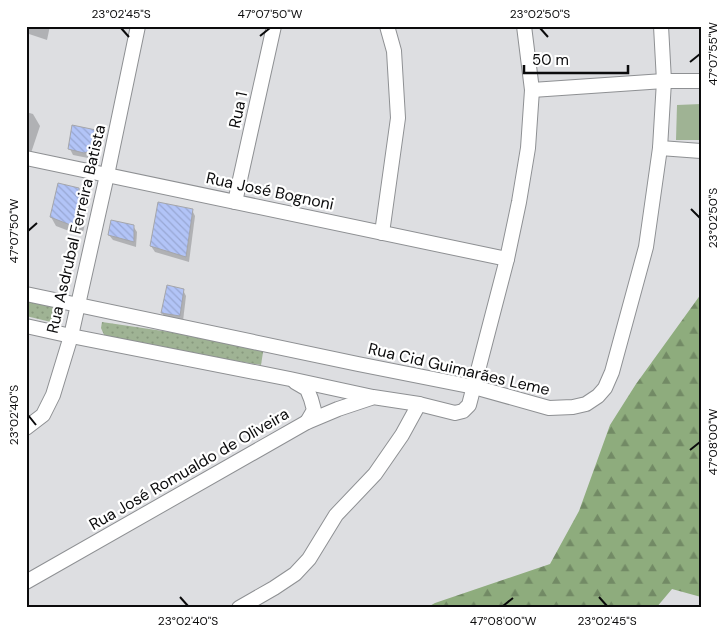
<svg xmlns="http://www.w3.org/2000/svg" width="727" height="634" font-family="'DM Sans',sans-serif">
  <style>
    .grass { fill: #9fb394 }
    .forest { fill: url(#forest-firs) }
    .park { fill: url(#park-dots) }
    .shadow { fill: #0003 }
    .building { fill: url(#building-back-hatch); stroke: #a5a6aa }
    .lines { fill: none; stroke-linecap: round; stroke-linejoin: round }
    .minor-casing { stroke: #8e9093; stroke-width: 16 }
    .minor { stroke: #fff; stroke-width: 14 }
    .ticks { fill: none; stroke: #0b0b0c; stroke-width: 2 }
    .labels { text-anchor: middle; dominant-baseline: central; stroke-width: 4.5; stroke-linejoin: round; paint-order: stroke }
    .street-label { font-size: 16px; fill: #0b0b0c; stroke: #fff }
    .neatline { fill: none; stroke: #0b0b0c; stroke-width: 2 }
    .ticks-label { font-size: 12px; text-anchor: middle; fill: #0b0b0c }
  </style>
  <defs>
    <pattern id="forest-firs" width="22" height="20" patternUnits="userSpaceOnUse" patternTransform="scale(1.25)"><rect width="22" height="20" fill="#8eac7d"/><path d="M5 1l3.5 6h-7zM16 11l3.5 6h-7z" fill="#728a65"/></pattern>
    <pattern id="park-dots" width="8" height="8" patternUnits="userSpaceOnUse" patternTransform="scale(1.25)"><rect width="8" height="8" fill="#9fb394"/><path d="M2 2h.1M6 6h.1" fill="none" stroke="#88997e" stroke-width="1.8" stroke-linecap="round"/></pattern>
    <pattern id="building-back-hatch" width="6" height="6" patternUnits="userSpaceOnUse" patternTransform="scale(1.25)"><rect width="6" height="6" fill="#b2c4f7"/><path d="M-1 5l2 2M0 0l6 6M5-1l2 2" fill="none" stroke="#98a7d3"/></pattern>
  </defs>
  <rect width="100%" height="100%" fill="#dddee1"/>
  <path class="grass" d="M701 104V140H676L677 105Z"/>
  <path class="forest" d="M701 294V597L672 589 656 608H426L435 603 550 564 579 511 610 425 636 384Z"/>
  <g class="park">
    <path d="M26 301 57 308V315L55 323 26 316Z"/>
    <path d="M102 322 264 346 261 365C209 356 156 348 105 337L101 328Z"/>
  </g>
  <g class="shadow">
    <path d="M26 26H50L47 40 26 33Z"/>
    <path d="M26 112 33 114 40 126 30 156 26 155Z"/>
    <path d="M95 131 99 137 97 155 88 158 73 155 70 149Z"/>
    <path d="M78 189 84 198 85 224 82 236 56 226 51 217Z"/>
    <path d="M192 210 195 216 189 262 155 252 151 246Z"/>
    <path d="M133 226 137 232 136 247 113 240 109 235Z"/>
    <path d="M183 290 186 296 183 321 166 319 162 313Z"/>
  </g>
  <g class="building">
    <path d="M72 125 96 130 94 150 84 153 68 149Z"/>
    <path d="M58 183 79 188 80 214 78 228 50 217Z"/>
    <path d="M158 202 193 209 186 257 150 246Z"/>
    <path d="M111 220 134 225V242L108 235Z"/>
    <path d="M167 285 184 289 180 316 161 313Z"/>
  </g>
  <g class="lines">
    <defs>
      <g id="minor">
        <path d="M532 90 664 81H701"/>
        <path d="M660 148 701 151"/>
        <path d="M26 158 507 259"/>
        <path d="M235 202 274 26"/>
        <path d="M382 233 398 118 394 51 387 26"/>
        <path d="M26 294 358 364 474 387 549 408 573 407 586 404 598 396 605 388 612 372 646 247 660 148 664 81 661 26"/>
        <path d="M26 326 71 336 290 379 373 397 419 404 455 413 463 411 469 405 507 259 519 202 528 148 532 90 524 26"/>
        <path d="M295 382 307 389 311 399 314 410 307 422"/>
        <path d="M26 428 43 415 53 395 71 336 107 175 138 26"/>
        <path d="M26 582 307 422 338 409 371 398"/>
        <path d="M239 608 274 588 295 574 309 559 336 515 375 474 402 435 419 404"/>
      </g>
    </defs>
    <use href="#minor" class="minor-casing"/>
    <use href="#minor" class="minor"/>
  </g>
  <path class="ticks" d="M121 28 129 37M540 28 548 37M260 36 270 28M690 62 700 54M691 209 700 218M28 231 37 223M28 415 36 425M690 450 700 442M180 597 188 606M599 597 607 606M503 606 513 598"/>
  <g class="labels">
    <g class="street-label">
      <text transform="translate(238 110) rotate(-78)">Rua 1</text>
      <text transform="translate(270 191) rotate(12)">Rua José Bognoni</text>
      <text transform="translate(76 229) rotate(-77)">Rua Asdrubal Ferreira Batista</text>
      <text transform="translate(459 369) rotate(13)">Rua Cid Guimarães Leme</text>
      <text transform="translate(189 469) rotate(-30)">Rua José Romualdo de Oliveira</text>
    </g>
  </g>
  <rect width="727" height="634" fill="none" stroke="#ffffff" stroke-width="55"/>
  <path d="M524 65v8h104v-8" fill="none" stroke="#0b0b0c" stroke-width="2.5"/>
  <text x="532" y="65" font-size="15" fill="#0b0b0c" stroke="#ffffff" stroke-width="4" paint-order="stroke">50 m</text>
  <rect x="28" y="28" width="672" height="578" class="neatline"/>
  <g class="ticks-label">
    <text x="121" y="18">23°02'45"S</text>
    <text x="270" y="18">47°07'50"W</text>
    <text x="540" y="18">23°02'50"S</text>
    <text transform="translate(713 54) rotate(-90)" y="4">47°07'55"W</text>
    <text transform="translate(713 218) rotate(-90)" y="4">23°02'50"S</text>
    <text transform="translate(14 231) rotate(-90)" y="4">47°07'50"W</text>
    <text transform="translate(14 415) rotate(-90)" y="4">23°02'40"S</text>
    <text transform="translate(713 442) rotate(-90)" y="4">47°08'00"W</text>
    <text x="188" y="625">23°02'40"S</text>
    <text x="503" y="625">47°08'00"W</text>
    <text x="607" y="625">23°02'45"S</text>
  </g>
</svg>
